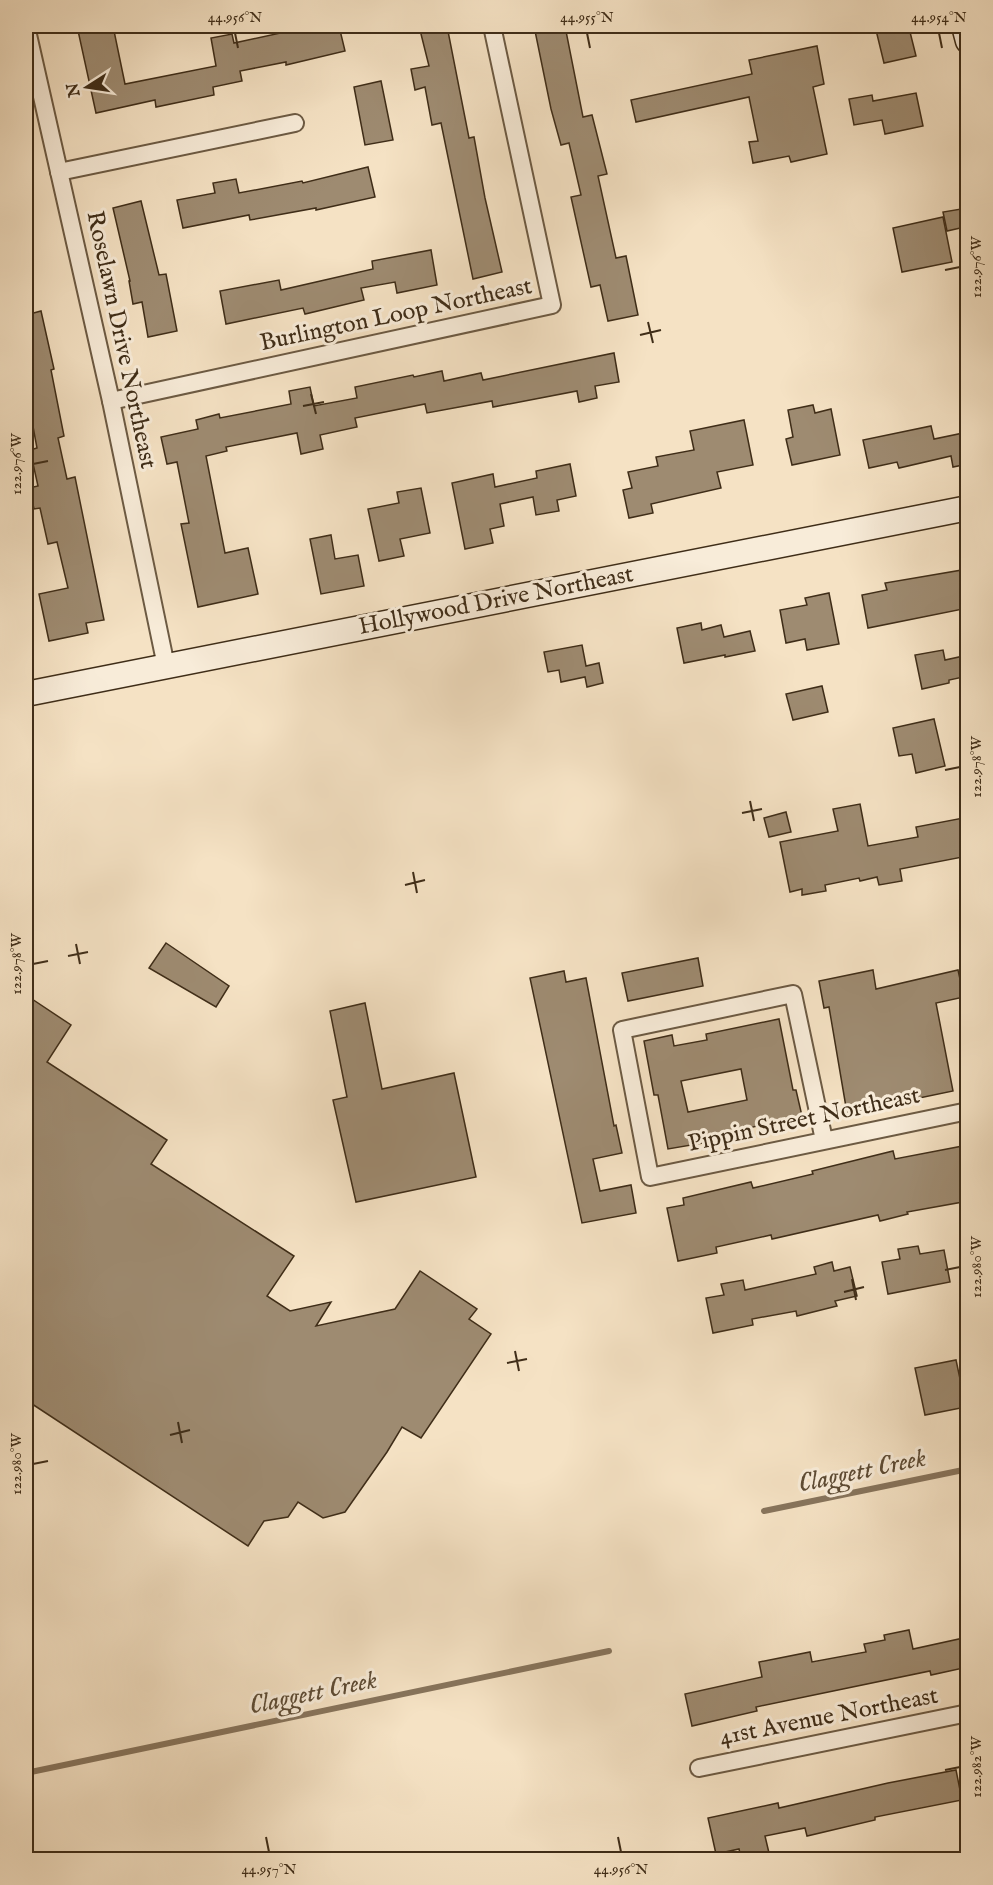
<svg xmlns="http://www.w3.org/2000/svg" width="993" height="1885" font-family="'IM FELL English',serif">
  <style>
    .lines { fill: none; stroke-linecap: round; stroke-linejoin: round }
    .stream { stroke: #87745c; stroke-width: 6 }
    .building { fill: #9e8b71; stroke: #3f2d18; stroke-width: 1.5; fill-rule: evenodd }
    .street-casing { stroke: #6c5a43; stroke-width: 20 }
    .secondary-casing { stroke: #3f2d18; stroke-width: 27 }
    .street { stroke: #f8ecd9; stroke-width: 16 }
    .secondary { stroke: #f8ecd9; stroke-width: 24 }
    .ticks { fill: none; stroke: #3f2d18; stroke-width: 2 }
    .labels { text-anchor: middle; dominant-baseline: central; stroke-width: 6; stroke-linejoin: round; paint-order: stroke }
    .street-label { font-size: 24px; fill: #3f2d18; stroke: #f8ecd9 }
    .water-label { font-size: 26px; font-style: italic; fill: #5d4b34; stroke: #f8ecd9 }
    .neatline { fill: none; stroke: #3f2d18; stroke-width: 2 }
    .ticks-label { font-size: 15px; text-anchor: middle; fill: #3f2d18 }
  </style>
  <rect width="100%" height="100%" fill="#f5e2c4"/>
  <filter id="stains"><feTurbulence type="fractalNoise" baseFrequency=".00333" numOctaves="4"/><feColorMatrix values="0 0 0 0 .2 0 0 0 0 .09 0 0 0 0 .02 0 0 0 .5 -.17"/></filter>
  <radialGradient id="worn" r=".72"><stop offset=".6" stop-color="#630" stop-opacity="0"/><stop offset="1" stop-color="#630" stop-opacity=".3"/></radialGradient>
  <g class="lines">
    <g class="stream">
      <path d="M764 1511 968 1469"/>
      <path d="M26 1773 609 1651"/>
    </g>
  </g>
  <g class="building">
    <path d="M77 26H113L125 84 216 66 211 38 232 34 234 43 299 29 298 26H339L345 51 286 65V62L240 71 242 81 213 87 214 95 156 107 155 100 96 113Z"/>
    <path d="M419 26H447L469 138 474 137 485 198 502 272 473 279 441 123 432 125 425 87 415 90 411 69 429 66Z"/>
    <path d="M534 26H565L583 117 592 115 607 174 598 176 616 258 626 256 638 315 608 321 600 285 591 287 571 197 581 195 569 143 561 145 551 109Z"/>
    <path d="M875 26H893L895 31 909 28 916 56 884 63Z"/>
    <path d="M817 46 824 84 813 87 827 154 791 162 789 156 753 163 749 142 758 141 749 97 636 122 631 100 752 74 749 60Z"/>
    <path d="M381 81 393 140 365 145 354 87Z"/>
    <path d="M916 93 923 126 885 134 882 120 854 125 849 99 872 95 873 101Z"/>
    <path d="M368 167 375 197 316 210V208L250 220 249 215 183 228 177 200 215 193 213 183 236 179 239 193 302 181 303 183Z"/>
    <path d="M141 201 159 275 166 274 177 331 148 337 142 302 133 304 129 281H130L113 208Z"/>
    <path d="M961 209 965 227 947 231 943 212Z"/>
    <path d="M943 217 952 262 902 272 893 228Z"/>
    <path d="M431 250 437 285 397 293 395 282 361 288 364 300 305 314 303 308 226 324 220 291 279 280 281 290 373 269 372 261Z"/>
    <path d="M41 311 54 369 51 370 64 436 58 438 67 479 75 477 104 620 86 623 88 633 49 641 39 594 68 588 57 542 48 544 40 508 34 509 29 488 38 486 30 450 37 448 26 389V315Z"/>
    <path d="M614 353 619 382 595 386 597 398 579 402 577 391 493 407 492 401 427 413 425 404 355 418 357 427 320 435 323 449 301 454 297 433 226 447 227 451 206 456 225 553 248 548 258 594 198 607 181 524 189 523 177 462 167 464 161 437 198 429 196 420 219 414 220 418 291 404 289 391 310 387 314 406 357 398 355 387 413 375 414 377 442 371 444 381 481 373 483 380Z"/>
    <path d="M813 405 815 413 831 409 840 455 792 465 786 439 793 437 788 410Z"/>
    <path d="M744 420 753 465 717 472 721 488 651 504 653 513 629 518 623 490 632 488 628 472 658 466 656 457 694 450 690 431Z"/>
    <path d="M931 426 934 439 968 432V464L953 467 951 456 899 468 897 462 869 468 863 440Z"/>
    <path d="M570 464 576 496 557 500 559 511 536 515 533 497 500 504 504 526 490 529 493 543 465 549 452 483 493 474 495 487 537 478 536 471Z"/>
    <path d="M421 488 430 533 400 539 404 556 379 561 368 509 399 503 397 492Z"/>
    <path d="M331 535 335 559 358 555 364 586 321 594 310 539Z"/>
    <path d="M968 569V608L868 628 862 595 887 590 885 583Z"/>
    <path d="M829 593 839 644 807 650 805 639 786 643 780 610 807 605 805 598Z"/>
    <path d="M701 623 702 630 721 625 724 637 750 631 755 651 725 657V655L684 663 677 628Z"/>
    <path d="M582 645 586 666 599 663 603 683 587 687 585 677 561 682 559 670 548 672 544 652Z"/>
    <path d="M943 650 945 660 968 655V676L949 680V683L922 689 915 655Z"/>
    <path d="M822 686 828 712 793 720 786 694Z"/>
    <path d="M934 719 945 766 916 773 912 754 899 756 893 728Z"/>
    <path d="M860 804 868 846 918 837 916 827 963 818 968 840V856L900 869 902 881 879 885 877 877 860 881 859 878 825 885 826 891 802 895V889L790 892 780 842 838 831 833 809Z"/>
    <path d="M786 812 791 832 769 837 764 818Z"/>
    <path d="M166 943 229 986 216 1007 149 968Z"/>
    <path d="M698 958 703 986 628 1001 622 973Z"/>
    <path d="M873 970 876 989 958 970 964 997 936 1003 953 1091 847 1113 829 1007 824 1008 819 981Z"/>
    <path d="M564 971 566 982 586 978 614 1126 616 1125 622 1153 593 1159 600 1191 631 1185 636 1213 582 1223 530 978Z"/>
    <path d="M26 995 71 1025 47 1062 167 1140 151 1164 294 1256 267 1296 290 1311 331 1302 316 1326 395 1309 420 1271 477 1309 469 1319 491 1334 421 1438 402 1427 387 1452 345 1512 323 1518 298 1502 288 1517 264 1521 248 1546 26 1400Z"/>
    <path d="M365 1003 382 1089 454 1073 476 1177 356 1202 333 1100 347 1097 330 1011Z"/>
    <path d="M779 1019 793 1090H796L802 1116 726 1133 727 1139 668 1149 658 1095H654L644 1041 672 1035 674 1046 707 1040 706 1034ZM741 1069 747 1100 688 1112 681 1081Z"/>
    <path d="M968 1145V1201L907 1212 908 1214 880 1221 878 1215 772 1239 771 1235 716 1247 717 1253 678 1261 667 1208 684 1205 683 1198 751 1182 753 1188 813 1174 812 1171 893 1151 895 1159Z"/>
    <path d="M918 1246 920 1254 944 1250 950 1282 888 1294 882 1262 900 1259 898 1249Z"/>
    <path d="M832 1262 834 1271 850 1267 857 1296 835 1301 837 1306 797 1316 796 1311 752 1319 753 1325 713 1333 706 1298 724 1295 721 1284 743 1280 745 1290 816 1274 814 1267Z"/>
    <path d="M956 1360 966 1407 925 1415 915 1368Z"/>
    <path d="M909 1630 913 1649 968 1637V1667L931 1675 930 1671 756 1707 757 1711 692 1726 685 1694 762 1677 759 1662 810 1652 812 1662 866 1652 864 1644 885 1640 884 1635Z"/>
    <path d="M956 1770 962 1800 875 1817V1820L807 1836 805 1828 765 1836 769 1853 741 1858 739 1849 716 1854 708 1818 778 1803 779 1808 888 1783Z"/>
  </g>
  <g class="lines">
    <defs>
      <g id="street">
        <path d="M26 26 111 401 166 666"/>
        <path d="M59 172 295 123"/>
        <path d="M111 401 552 305 492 26"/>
        <path d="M824 1140 793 994 622 1030 650 1177 968 1111"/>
        <path d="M699 1768 968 1713"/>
      </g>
      <g id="secondary">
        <path d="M964 26 968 41"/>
        <path d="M26 694 968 508"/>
      </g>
    </defs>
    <use href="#street" class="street-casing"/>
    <use href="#secondary" class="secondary-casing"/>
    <use href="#street" class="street"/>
    <use href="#secondary" class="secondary"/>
  </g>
  <path class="ticks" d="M235 33 238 48M587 33 590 48M939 33 942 48M945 270 960 267M648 322 653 343M640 335 661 330M311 394 316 414M303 406 324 402M33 464 48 461M945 770 960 767M750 801 754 821M742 813 762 809M413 872 417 893M405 885 425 880M76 944 80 964M68 956 88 952M33 964 48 961M945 1270 960 1267M852 1279 856 1300M844 1292 864 1287M515 1351 519 1371M507 1363 527 1359M178 1422 182 1443M170 1435 190 1430M33 1464 48 1461M945 1770 960 1767M266 1837 269 1852M618 1837 621 1852"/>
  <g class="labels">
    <g class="street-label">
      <text transform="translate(396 315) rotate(-12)">Burlington Loop Northeast</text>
      <text transform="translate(121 340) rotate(78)">Roselawn Drive Northeast</text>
      <text transform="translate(496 601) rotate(-11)">Hollywood Drive Northeast</text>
      <text transform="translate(804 1120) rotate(-12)">Pippin Street Northeast</text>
      <text transform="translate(829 1717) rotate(-11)">41st Avenue Northeast</text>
    </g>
    <g class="water-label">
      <text transform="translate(862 1471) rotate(-12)">Claggett Creek</text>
      <text transform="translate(313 1693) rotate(-12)">Claggett Creek</text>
    </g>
  </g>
  <rect width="993" height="1885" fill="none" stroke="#f5e2c4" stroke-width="66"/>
  <g transform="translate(87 87) rotate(258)" stroke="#f8ecd9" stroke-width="4.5" paint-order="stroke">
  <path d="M0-4.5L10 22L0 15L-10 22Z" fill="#3f2d18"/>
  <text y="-9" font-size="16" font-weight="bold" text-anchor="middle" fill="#3f2d18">N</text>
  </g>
  <rect x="33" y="33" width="927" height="1819" class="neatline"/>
  <g class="ticks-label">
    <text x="235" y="22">44.956°N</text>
    <text x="587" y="22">44.955°N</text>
    <text x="939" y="22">44.954°N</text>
    <text transform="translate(976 267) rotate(-90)" y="5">122.976°W</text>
    <text transform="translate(16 464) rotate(-90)" y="5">122.976°W</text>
    <text transform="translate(976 767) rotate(-90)" y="5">122.978°W</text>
    <text transform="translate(16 964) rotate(-90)" y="5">122.978°W</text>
    <text transform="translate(976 1267) rotate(-90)" y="5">122.980°W</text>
    <text transform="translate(16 1464) rotate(-90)" y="5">122.980°W</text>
    <text transform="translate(976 1767) rotate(-90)" y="5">122.982°W</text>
    <text x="269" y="1874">44.957°N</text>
    <text x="621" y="1874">44.956°N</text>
  </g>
  <rect width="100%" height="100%" filter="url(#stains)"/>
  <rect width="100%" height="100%" fill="url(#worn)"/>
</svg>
